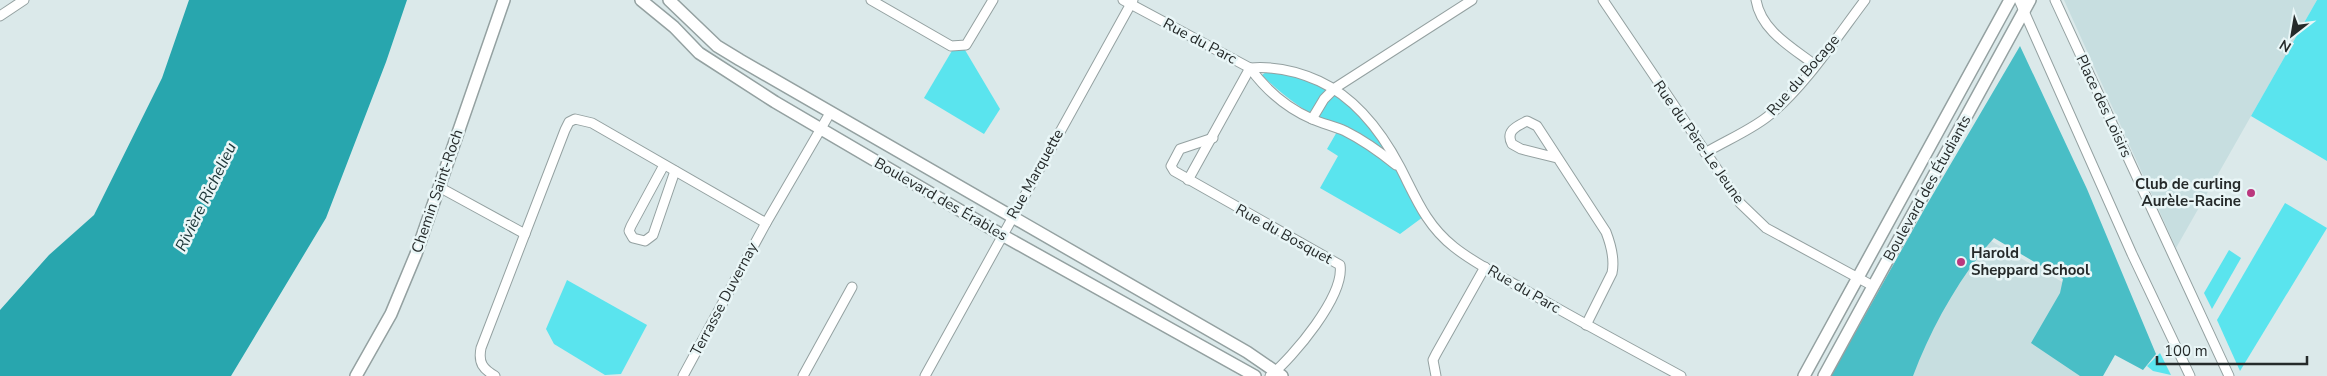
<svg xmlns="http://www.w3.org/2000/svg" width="2327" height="376" font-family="'Nunito Sans',sans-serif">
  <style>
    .built { fill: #c7dee0 }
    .green { fill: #5ae4ee }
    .forest { fill: #49bec6 }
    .water { fill: #28a6ae }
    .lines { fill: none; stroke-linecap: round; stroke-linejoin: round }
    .street-casing { stroke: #94a1a1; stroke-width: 11 }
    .secondary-casing { stroke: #94a1a1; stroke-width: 14 }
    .street { stroke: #fff; stroke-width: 9 }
    .secondary { stroke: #fff; stroke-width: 11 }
    .poi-dot { fill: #bb387e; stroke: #e9f6f7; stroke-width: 2 }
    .labels { text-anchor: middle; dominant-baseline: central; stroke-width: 5; stroke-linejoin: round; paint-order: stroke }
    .street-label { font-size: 15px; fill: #252a2a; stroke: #e9f6f7 }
    .poi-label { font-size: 15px; font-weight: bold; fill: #252a2a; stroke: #e9f6f7; text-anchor: end }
    .water-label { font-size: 16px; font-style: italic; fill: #20393b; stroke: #e9f6f7 }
  </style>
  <rect width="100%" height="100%" fill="#dbe9ea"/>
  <g class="built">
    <path d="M2064 0H2317L2176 248Z"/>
    <path d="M1927 204 2128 320 2094 376H1829Z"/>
  </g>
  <g class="green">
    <path d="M2317 0H2327V161L2251 116Z"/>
    <path d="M953 49 965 50 1000 109 984 134 924 98Z"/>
    <path d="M1269 70C1298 76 1331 83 1353 106 1368 121 1380 141 1393 158 1346 134 1299 113 1262 75Z"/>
    <path d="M1338 130 1399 169 1423 217 1400 234 1320 188 1338 156 1327 149Z"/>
    <path d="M2285 203 2327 228 2240 371 2217 320Z"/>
    <path d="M2229 250 2241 258 2212 309 2204 293Z"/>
    <path d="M567 280 647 325 621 374 605 375 554 344 546 329Z"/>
    <path d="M2160 353 2171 375 2153 371 2147 366Z"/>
  </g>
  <path class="forest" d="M2020 46 2087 189 2156 354 2143 370 2115 355 2103 376H2080L2031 343 2060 293 2063 279 1994 238C1960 276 1931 328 1913 376H1831L1929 201Z"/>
  <path class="water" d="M189 0H407L386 62 326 218 231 376H0V310L49 255 94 215 162 78Z"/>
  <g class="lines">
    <defs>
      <g id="street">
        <path d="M871 0 951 46 966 45 993 0"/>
        <path d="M1123 0 1250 68C1266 90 1287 108 1312 119 1323 124 1334 126 1345 131 1363 140 1380 152 1396 165"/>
        <path d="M1603 0 1740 203 1766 228 1873 286"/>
        <path d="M1756 0C1761 31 1793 48 1815 65"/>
        <path d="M2019 0 2132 254 2190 376"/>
        <path d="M2055 0 2229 376"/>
        <path d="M0 16 24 0"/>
        <path d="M1250 68C1275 66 1297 71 1319 81 1356 98 1381 131 1400 167 1416 198 1426 225 1454 247 1478 266 1506 279 1532 294 1581 322 1631 349 1681 376"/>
        <path d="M1312 119 1324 99 1335 88 1472 0"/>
        <path d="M1213 138 1180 149 1171 166 1174 171 1340 265C1345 296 1293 357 1270 376"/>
        <path d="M1705 153C1725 141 1749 131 1767 117 1803 89 1837 37 1865 0"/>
        <path d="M1557 158 1521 149 1512 144C1505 131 1517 126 1527 121L1537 126 1606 232C1611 245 1615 259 1612 273L1586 325"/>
        <path d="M664 165 631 226 629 231 633 238 645 241 653 235 675 171"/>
        <path d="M1188 180 1250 68"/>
        <path d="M439 187 525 234"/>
        <path d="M495 376C483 369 478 363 481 348L565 130 569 122 575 119 592 123 766 223"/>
        <path d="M683 376 766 223 830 113"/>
        <path d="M803 376 852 287"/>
        <path d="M925 376 1133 0"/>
        <path d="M1436 376 1433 360 1436 354 1485 267"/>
      </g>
      <g id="secondary">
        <path d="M641 0 674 27 699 53 775 102 1002 235 1255 376"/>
        <path d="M669 0 717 46 740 60 1247 352 1282 376"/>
        <path d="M356 376 391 314 416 254 504 0"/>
        <path d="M1804 376 2010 0"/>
        <path d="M1824 376 2030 0"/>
      </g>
    </defs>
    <use href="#street" class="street-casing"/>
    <use href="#secondary" class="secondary-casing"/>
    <use href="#street" class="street"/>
    <use href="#secondary" class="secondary"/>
  </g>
  <g class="poi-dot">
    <circle cx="2251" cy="193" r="5"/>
    <circle cx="1961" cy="262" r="5"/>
  </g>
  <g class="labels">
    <g class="street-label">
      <text transform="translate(1200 41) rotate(28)">Rue du Parc</text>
      <text transform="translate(1803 75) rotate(-49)">Rue du Bocage</text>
      <text transform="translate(2104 106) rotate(65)">Place des Loisirs</text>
      <text transform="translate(1699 142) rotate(55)">Rue du Père-Le Jeune</text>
      <text transform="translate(1035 174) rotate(-61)">Rue Marquette</text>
      <text transform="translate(1927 188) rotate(-61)">Boulevard des Étudiants</text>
      <text transform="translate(437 191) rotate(-71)">Chemin Saint-Roch</text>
      <text transform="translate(941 199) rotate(30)">Boulevard des Érables</text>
      <text transform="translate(1284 234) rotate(29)">Rue du Bosquet</text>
      <text transform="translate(1524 289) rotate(30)">Rue du Parc</text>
      <text transform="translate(724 299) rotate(-62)">Terrasse Duvernay</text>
    </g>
    <g class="poi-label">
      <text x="2241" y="184">Club de curling<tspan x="2241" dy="17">Aurèle-Racine</tspan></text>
      <text x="1971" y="253" text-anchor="start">Harold<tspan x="1971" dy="17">Sheppard School</tspan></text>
    </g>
    <g class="water-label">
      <text transform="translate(206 197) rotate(-64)">Rivière Richelieu</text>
    </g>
  </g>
  <g transform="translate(2292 35) rotate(211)" stroke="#e9f6f7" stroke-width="4" paint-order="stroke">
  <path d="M0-4L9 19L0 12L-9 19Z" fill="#252a2a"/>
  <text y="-8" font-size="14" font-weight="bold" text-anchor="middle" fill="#252a2a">N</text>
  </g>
  <path d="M2157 356v8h150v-8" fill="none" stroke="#252a2a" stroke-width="2.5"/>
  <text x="2164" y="356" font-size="15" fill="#252a2a" stroke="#e9f6f7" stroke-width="4" paint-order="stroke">100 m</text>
</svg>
